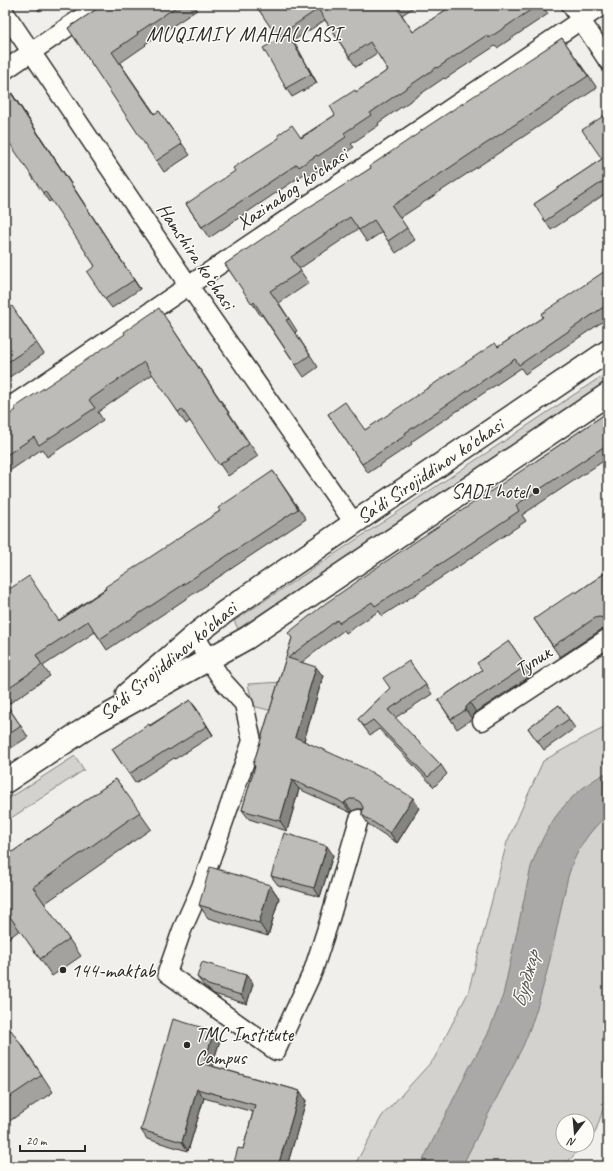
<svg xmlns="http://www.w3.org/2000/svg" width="613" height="1171" font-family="Caveat,sans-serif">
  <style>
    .green { fill: #d3d2cf; stroke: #7f7e7d }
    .water { fill: #aaa9a7; stroke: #777775 }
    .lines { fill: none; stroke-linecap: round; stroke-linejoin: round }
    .minor-casing { stroke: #2b2b2b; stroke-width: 21 }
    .tertiary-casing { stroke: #2b2b2b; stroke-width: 25 }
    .minor { stroke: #fdfcf7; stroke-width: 18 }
    .tertiary { stroke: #fdfcf7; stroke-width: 22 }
    .wall { fill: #a3a29e; stroke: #2b2b2b }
    .shaded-wall { fill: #848481; stroke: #2b2b2b }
    .building { fill: #bdbcb8; stroke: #2b2b2b }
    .poi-dot { fill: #2b2b2b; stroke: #fdfcf7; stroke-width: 1.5 }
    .labels { text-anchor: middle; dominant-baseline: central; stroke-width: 3; stroke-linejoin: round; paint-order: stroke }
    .street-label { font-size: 20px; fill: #2b2b2b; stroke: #fdfcf7 }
    .poi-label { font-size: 20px; fill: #2b2b2b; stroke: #fdfcf7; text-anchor: start }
    .neighbourhood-label { font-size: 21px; letter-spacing: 1px; fill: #2b2b2b; stroke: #fdfcf7 }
    .water-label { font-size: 21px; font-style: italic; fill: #575756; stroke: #fdfcf7 }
  </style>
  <rect width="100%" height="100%" fill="#f0efeb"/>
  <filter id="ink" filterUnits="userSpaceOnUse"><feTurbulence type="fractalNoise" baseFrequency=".025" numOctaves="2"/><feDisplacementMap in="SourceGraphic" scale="8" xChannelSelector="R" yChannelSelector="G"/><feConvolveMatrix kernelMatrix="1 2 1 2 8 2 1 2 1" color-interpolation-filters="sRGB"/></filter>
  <g filter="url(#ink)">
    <g class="green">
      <path d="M608 372V383L238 629 234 621Z"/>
      <path d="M283 682 272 711 253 706 248 684Z"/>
      <path d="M608 726V1095L595 1133 587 1141V1121H563V1145H583L564 1166H354L382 1116 434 1059 468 993 507 842 543 761 584 738Z"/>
      <path d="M75 756 84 770 5 822V801Z"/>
    </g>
    <path class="water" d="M608 772V815C588 831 575 852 568 877 555 933 546 992 523 1046L462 1166H420L471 1064 487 1036 495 1016 503 995 531 867C545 825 568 792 608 772Z"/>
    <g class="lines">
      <defs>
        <g id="minor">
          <path d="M571 5 608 61"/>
          <path d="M5 13 189 286 354 523"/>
          <path d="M5 70 100 5"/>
          <path d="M5 410 603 5"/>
          <path d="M195 635 209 660 223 681 244 704 252 741 201 887 182 930 167 973 276 1051 313 971 329 922 359 819"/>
          <path d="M482 721 608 638"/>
        </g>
        <g id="tertiary">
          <path d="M127 694 195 635 226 611 354 523 608 351"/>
          <path d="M5 782 94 723 247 638 608 394"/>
        </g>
      </defs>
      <use href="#minor" class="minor-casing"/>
      <use href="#tertiary" class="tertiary-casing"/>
      <use href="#minor" class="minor"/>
      <use href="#tertiary" class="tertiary"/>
    </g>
    <g class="wall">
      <path d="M35 5H48L39 11Z"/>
      <path d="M103 5H198L195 7 197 10 145 44 146 45 120 63 155 114 159 111 190 155 164 172 68 28Z"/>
      <path d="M260 5H417L402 15 413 32 453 5H542L548 14 497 48 495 46 445 79 444 78 378 123 379 125 351 144 354 147 325 166 307 178 304 174 209 238 186 204 301 137 335 115 356 92 388 70 377 53 356 67 325 20 293 41 317 83 292 97 286 88 279 39 257 7Z"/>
      <path d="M562 38 597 88 400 218 415 240 396 253 382 232 367 242 358 229 299 269 309 283 279 303 297 331 295 332 318 367 304 377 262 315 261 316 225 264 371 168Z"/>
      <path d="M5 83 140 289 112 308 105 299 95 266 52 200 49 202 43 193Z"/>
      <path d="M608 113V192L551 230 534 204 602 159Z"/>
      <path d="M608 269V318L525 374 521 368 411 442 412 444 368 473 328 414 365 430 498 347 543 317Z"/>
      <path d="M5 311 20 318 44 354 5 380Z"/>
      <path d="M167 320 258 456 228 476 190 421 186 424 153 374 98 412 103 420 47 457 42 449 5 474V418Z"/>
      <path d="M608 412V458L522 515 526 521 459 566 382 616 379 611 346 633 344 630 302 662 323 676 304 741 419 808 397 843 368 824 362 815V809H357L352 811 351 813 345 810 299 789 287 831 249 819 242 810 255 767 253 765 292 638 539 459Z"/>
      <path d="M273 471 306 519 136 632 135 631 107 650 95 632 43 666 50 676 7 705 28 737 5 752V592L59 620 220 511Z"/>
      <path d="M608 571V628L602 629 560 657 534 619 576 593Z"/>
      <path d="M509 641 532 675 476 712 473 716 472 719 457 729 438 700 482 670Z"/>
      <path d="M409 661 432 694 395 718 441 765 447 774 434 787 379 729 370 735 358 719 390 688Z"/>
      <path d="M190 700 213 735 175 759 174 758 135 783 112 749Z"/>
      <path d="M559 705 575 728 544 750 528 728Z"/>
      <path d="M116 779 151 829 44 904 81 956 52 976 20 930 5 941V851L8 855Z"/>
      <path d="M333 855 320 897 278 885 271 876Z"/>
      <path d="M270 885 279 898 268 936 208 918 199 905Z"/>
      <path d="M246 975 253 984 247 1004 214 994 204 986 197 977Z"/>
      <path d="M214 1031 220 1040 212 1066 300 1091 306 1101 287 1166H233L243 1149 253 1112 204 1098 188 1151 147 1139 141 1130Z"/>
      <path d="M5 1034 23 1046 53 1092 5 1124Z"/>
    </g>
    <g class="shaded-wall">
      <path d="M288 34 295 43 317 83 311 74Z"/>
      <path d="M5 83 140 289 134 280Z"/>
      <path d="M316 667 323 676 302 747 295 737Z"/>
      <path d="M190 700 197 709 213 735 207 726Z"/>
      <path d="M470 703 476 712 473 716 472 719 466 710V707Z"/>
      <path d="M292 780 299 789 287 831 280 821Z"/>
      <path d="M413 798 419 808 397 843 390 833Z"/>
      <path d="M345 802 352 811 351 813 344 804Z"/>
      <path d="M327 846 333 855 320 897 314 888Z"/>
      <path d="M270 885 279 898 268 936 259 923Z"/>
      <path d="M246 975 253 984 247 1004 241 995Z"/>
      <path d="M214 1031 220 1040 210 1073 204 1064Z"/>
      <path d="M197 1089 204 1098 188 1151 182 1142Z"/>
      <path d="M300 1091 306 1101 287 1166H278Z"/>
    </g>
    <g class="building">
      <path d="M103 5H179L137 33 138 34 112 52 154 114 159 111 182 144 156 161 68 28Z"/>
      <path d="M260 5H395L413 32 453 5H538L489 38 487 35 437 68V67L370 113 371 115 344 133 346 137 318 156 317 155 299 167 297 164 202 227 186 204 235 171 233 168 279 138 278 135 292 125 301 138 335 115 330 106 355 90 356 92 388 70 370 42 349 56 318 9 277 37 257 7Z"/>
      <path d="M608 13V19L605 15Z"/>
      <path d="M288 34 311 74 286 88 263 48Z"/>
      <path d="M562 38 588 76 392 206 407 228 388 241 374 220 359 230 350 217 291 257 301 271 270 291 289 319 286 320 310 355 296 365 254 302 252 304 225 264 306 209 371 168 370 166 419 133V132Z"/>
      <path d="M5 84 134 280 105 299 87 272 95 266 45 191 43 193 5 136Z"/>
      <path d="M608 113V178L545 221 534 204 602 159 582 130Z"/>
      <path d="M608 269V304L519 365 515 359 405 433 406 435 362 464 328 414 345 402 365 430 495 343 498 347 543 317 541 314Z"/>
      <path d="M12 306 36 343 5 364V311Z"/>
      <path d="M159 308 249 444 219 465 182 409 178 412 144 362 89 400 95 408 39 445 34 437 5 456V418L16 410 14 408 125 334 124 332Z"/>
      <path d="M608 412V444L516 505 519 511 452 556 375 606 372 602 339 623 337 620 288 658 316 667 295 737 366 769 413 798 390 833 362 815 363 807 360 802 355 799H350L345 802 344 804 338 800 292 780 280 821 242 810 255 766 253 765 292 638 288 633 326 603 358 581V580L539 459Z"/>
      <path d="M273 471 298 509 128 621V620L100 639 88 621 36 655 42 665 5 690V592L29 576 59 621 106 589 105 587 220 511 218 508Z"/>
      <path d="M608 571V620L605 618 599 617 595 618 553 646 534 619 575 591 576 593Z"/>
      <path d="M509 641 526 666 470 703 466 707V710L451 719 438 700 482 670 477 663Z"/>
      <path d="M409 661 426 685 388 710 441 765 428 777 373 720 364 726 358 719 390 688 383 678Z"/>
      <path d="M190 700 207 726 169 750 168 749 129 774 112 749 149 724 150 726Z"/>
      <path d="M5 703 21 726 5 737Z"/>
      <path d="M559 705 569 719 537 741 528 728Z"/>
      <path d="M116 779 140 812 33 887 69 939 40 959 8 914 5 916V851L8 855Z"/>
      <path d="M284 833 327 846 314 888 271 876Z"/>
      <path d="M210 867 270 885 259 923 199 905Z"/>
      <path d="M202 962 246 975 241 995 208 985 197 977Z"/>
      <path d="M173 1019 214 1031 204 1064 300 1091 278 1166H233L238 1148 243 1149 255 1105 197 1089 182 1142 141 1130Z"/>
      <path d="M11 1030 42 1075 5 1100V1034Z"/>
    </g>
  </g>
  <g class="poi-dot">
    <circle cx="536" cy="491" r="4"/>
    <circle cx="63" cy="970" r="4"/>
    <circle cx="187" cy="1045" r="4"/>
  </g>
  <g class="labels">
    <g class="street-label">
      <text transform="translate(292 189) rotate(-34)">Xazinabog‘ ko‘chasi</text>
      <text transform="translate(196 256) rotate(56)">Hamshira ko‘chasi</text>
      <text transform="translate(430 471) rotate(-34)">Sa'di Sirojiddinov ko'chasi</text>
      <text transform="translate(168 661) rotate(-40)">Sa'di Sirojiddinov ko'chasi</text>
      <text transform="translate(533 661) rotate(-34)">Тупик</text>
    </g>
    <g class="poi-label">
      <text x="528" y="491" text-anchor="end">SADI hotel</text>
      <text x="71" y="970">144-maktab</text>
      <text x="195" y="1034">TMC Institute<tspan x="195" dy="23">Campus</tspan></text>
    </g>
    <g class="neighbourhood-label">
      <text x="244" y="34">MUQIMIY MAHALLASI</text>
    </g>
    <g class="water-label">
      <text transform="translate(525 979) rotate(-75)">Бурджар</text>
    </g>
  </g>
  <rect width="613" height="1171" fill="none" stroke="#fdfcf7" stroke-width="20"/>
  <rect x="10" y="10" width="593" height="1151" fill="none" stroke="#2b2b2b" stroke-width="1.5" filter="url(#ink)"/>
  <g transform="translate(575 1133) rotate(196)"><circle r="19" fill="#fdfcf7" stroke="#a9a8a5"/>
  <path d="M0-3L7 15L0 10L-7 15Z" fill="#2b2b2b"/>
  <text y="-6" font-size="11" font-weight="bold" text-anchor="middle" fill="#2b2b2b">N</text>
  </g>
  <path d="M20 1145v6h65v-6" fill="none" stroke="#2b2b2b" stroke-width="2"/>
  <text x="26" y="1145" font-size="12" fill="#2b2b2b" stroke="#fdfcf7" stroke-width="3" paint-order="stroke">20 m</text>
</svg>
